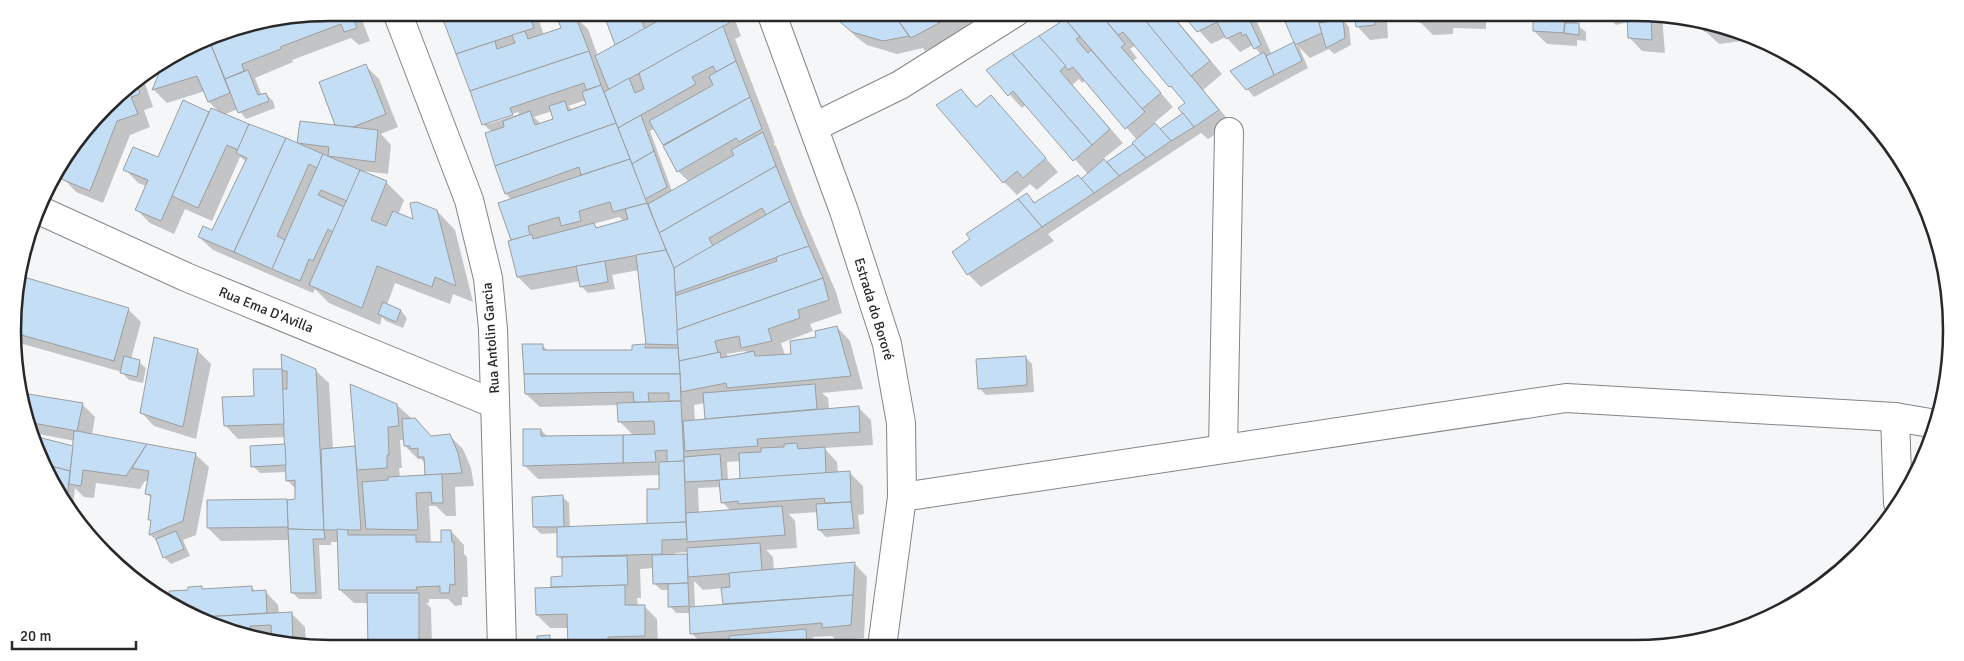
<svg xmlns="http://www.w3.org/2000/svg" width="1964" height="661" font-family="Signika,sans-serif">
  <style>
    .shadow { fill: #0003; fill-rule: evenodd }
    .building { fill: #c4def6; stroke: #9c9e9f }
    .lines { fill: none; stroke-linecap: round; stroke-linejoin: round }
    .street-casing { stroke: #838587; stroke-width: 30 }
    .street { stroke: #fff; stroke-width: 28 }
    .labels { text-anchor: middle; dominant-baseline: central; stroke-width: 4; stroke-linejoin: round; paint-order: stroke }
    .street-label { font-size: 14px; fill: #282829; stroke: #fff }
    .rim { fill: none; stroke: #282829; stroke-width: 2.5 }
  </style>
  <rect width="100%" height="100%" fill="#f4f6f8"/>
  <g class="shadow">
    <path d="M330 12H359L370 41 359 45 351 38 292 60 293 62 255 78 262 96 266 94 273 101 275 108 246 119 238 109 223 115 304 148 299 143 337 126 320 83 366 66 379 79 398 127 381 134 391 145 388 174 363 171 386 182 404 200 398 215 414 221 437 211 455 230 473 302 453 294 450 304 395 283 387 305 401 311 407 318 403 328 386 321 382 317 380 325 329 303 315 289 313 293 213 250 199 237 213 231 246 162 243 159 240 157 212 221 185 209 174 234 150 223 136 209 146 186 138 183 125 169 159 159 183 102 210 113 221 114 209 102 205 91 167 103 154 90 160 75 155 70 209 37Z"/>
    <path d="M441 12H536L544 35 563 29 574 16 588 29 598 56 617 46 604 12H732L741 36 735 39 775 143 773 144 776 146 803 216 836 292 842 313 810 324 813 331 781 343 785 355H793L837 327 850 341 863 389 822 393 828 398 829 410 858 407 871 420 873 445 824 448 837 462 838 473H850L863 486 864 514 858 515 860 534 826 537 819 530 818 512 789 514 795 521 797 548 766 550 773 557 774 571 854 563 867 577 864 638 837 641 832 636 812 637 819 644V647L731 648V644L705 646 691 633V613H676L670 606 669 590H661L654 583V568L640 569 641 598H637L638 606H644L657 619 658 648H569V628H550L537 615 552 588V578H563V561L559 557 558 533 541 534 534 527 563 497 569 503 570 528 648 525 660 490V475L538 479 524 465 541 430 548 437 633 435 619 421 618 405 540 407 526 394 542 345 548 351 633 352V346H647L639 270 612 275 615 289 588 293 581 286 580 281 531 290 518 277 513 242 500 204 512 200 506 194 492 132 483 124ZM586 100 588 105 573 110 568 106ZM552 111 555 120 541 124 534 117ZM518 112 519 114 489 124V121ZM655 128 678 171 689 182 672 191 650 131ZM619 217 624 221 598 228 593 224ZM745 351 749 354 728 358 727 354ZM705 403 706 420 695 421 694 405ZM740 461 742 480 728 481 727 462ZM721 487 722 502 731 511 699 513 698 488ZM688 552V557L687 555H675V553ZM694 581 703 590 723 588 724 605 695 607Z"/>
    <path d="M933 12 935 14 937 12H981L982 14 953 36 925 51 923 48 897 54 867 45 855 36 834 13Z"/>
    <path d="M1077 12H1139L1141 15 1144 12H1170L1222 74 1203 90 1232 124 1208 139 1201 133 1048 234 1054 241 981 287 968 274 1027 194 1036 204 1081 180 1088 174 1026 105 1022 108 988 71ZM1136 45 1170 86 1187 103 1185 113 1160 131 1154 123 1173 107 1133 61 1137 58 1130 49ZM1079 79 1082 83 1086 80 1137 140 1135 145 1107 163 1103 159 1123 143 1072 85Z"/>
    <path d="M1182 12H1279L1257 22 1272 55 1294 44 1298 48 1282 12H1318L1326 23 1343 20 1349 27 1351 45 1334 54 1329 49 1310 58 1299 47 1308 68 1254 97 1232 71 1261 55 1253 45 1240 52 1226 37 1211 44Z"/>
    <path d="M1325 12H1339L1328 15Z"/>
    <path d="M1353 12H1410V18L1387 20 1388 38 1370 40 1357 26 1356 15Z"/>
    <path d="M1420 12H1486V29L1453 28V34L1433 35 1419 21Z"/>
    <path d="M1526 12H1577V25L1586 32V41L1577 40V46L1547 44 1534 31 1535 13Z"/>
    <path d="M1603 12H1634L1662 16 1665 53 1642 51 1629 37 1628 22 1616 25Z"/>
    <path d="M1704 22 1716 23 1741 36 1742 41 1719 44 1705 31Z"/>
    <path d="M1773 52 1792 61 1781 60Z"/>
    <path d="M141 79 145 84 153 107 144 110 150 127 130 135 103 203 76 192 63 178 73 153 121 92Z"/>
    <path d="M961 91 977 107 991 96 1058 172 1037 190 1030 184 1017 195 1004 182Z"/>
    <path d="M16 297 128 309 141 322 131 359 139 362 146 368 143 383 129 380 122 372 23 344 18 339Z"/>
    <path d="M198 351 211 364 196 439 154 426 141 412Z"/>
    <path d="M1025 357 1032 364 1034 392 986 395 979 388Z"/>
    <path d="M315 370 329 383 333 449 356 447 397 405 432 437 449 435 463 449 471 468 474 486 455 487 456 516H446L436 506H429L431 544 442 543 451 531 464 545V554L467 557 468 597H462V605L455 606 448 599H429V603H426L431 608 432 648H369V603H354L340 590 339 542H331V545H319L322 599H299L292 592 290 540 221 541 208 528 297 501 296 489 288 481 287 472 260 473 253 466 286 445V437L238 439 225 425 256 397 254 371ZM400 440H405V446L418 459H421L425 463 426 476 400 477 399 468H402ZM284 451 287 472H285Z"/>
    <path d="M82 404 95 417 92 435 195 454 209 467 196 535 183 540 190 556 171 564 164 557 158 542 150 535 152 522 149 519 152 499 147 494 149 481H145L140 489 96 483 94 498 84 497 75 488 73 505 64 502 34 437 74 448 75 441 33 433 23 413Z"/>
    <path d="M201 587 204 590 252 588 256 592 265 591 278 605 279 614H292L305 627 306 645 273 641V639L263 640 248 638 171 603V592L189 591Z"/>
    <path d="M538 637H549L556 644V648H538Z"/>
  </g>
  <g class="building">
    <path d="M330 12H351L357 28 344 32 341 24 280 47 281 49 242 64 244 71 225 79 211 45 254 28Z"/>
    <path d="M440 12H455L442 17Z"/>
    <path d="M456 12H528L534 28 456 54 442 17Z"/>
    <path d="M603 12H652L640 17 645 29 615 45Z"/>
    <path d="M674 12H725L729 23 609 90 595 56Z"/>
    <path d="M892 12H921L924 17 932 12 939 23 911 38Z"/>
    <path d="M892 12 909 36 883 41 852 32 840 22 832 13Z"/>
    <path d="M935 12H953L939 23 933 14Z"/>
    <path d="M1074 12H1099L1125 44 1121 47 1161 93 1142 109 1065 19Z"/>
    <path d="M1099 12H1139L1219 110 1194 127 1178 108 1185 103 1171 86 1169 87 1123 32 1118 35Z"/>
    <path d="M1142 12H1169L1210 61 1191 76 1140 14Z"/>
    <path d="M1181 12H1246L1261 45 1254 49 1246 34 1242 36 1241 32 1226 39 1217 22 1197 32Z"/>
    <path d="M1281 12H1316L1322 33 1295 45Z"/>
    <path d="M1354 12H1375V25L1356 27Z"/>
    <path d="M1418 12H1440V21L1418 22Z"/>
    <path d="M1440 12H1473V17L1441 15Z"/>
    <path d="M1538 12H1565L1564 33 1533 31V14Z"/>
    <path d="M1627 12 1651 15 1652 40 1628 38Z"/>
    <path d="M575 15 589 51 470 91 456 54 495 41 497 49 515 43 512 35 525 31 528 39 561 28 558 20Z"/>
    <path d="M1065 19 1080 37 1076 39 1088 53 1091 50 1145 112 1125 129 1073 67 1068 70 1039 36Z"/>
    <path d="M1343 19 1345 38 1326 48 1319 23Z"/>
    <path d="M1703 22 1716 23 1726 29 1704 31Z"/>
    <path d="M1565 23H1579V35L1564 33Z"/>
    <path d="M723 26 736 61 716 72 713 66 692 77 696 84 618 128 604 92 629 78 635 93 644 89 639 73Z"/>
    <path d="M254 28 211 45 208 37H209Z"/>
    <path d="M1039 36 1066 66 1060 71 1110 129 1092 145 1012 53Z"/>
    <path d="M208 37 211 45 182 54Z"/>
    <path d="M1294 42 1302 61 1274 75 1266 56Z"/>
    <path d="M211 45 230 93 208 102 197 76 152 90 162 66 182 54Z"/>
    <path d="M589 51 601 85 586 90 584 83 510 108 513 115 482 125 470 91Z"/>
    <path d="M1264 52 1274 75 1246 90 1230 71Z"/>
    <path d="M1012 53 1092 145 1073 161 1013 91 1008 96 986 70Z"/>
    <path d="M736 61 750 97 663 145 649 121 713 85 709 76Z"/>
    <path d="M366 64 386 114 353 127 335 125 319 82Z"/>
    <path d="M248 70 258 95 266 93 269 101 238 113 225 79Z"/>
    <path d="M136 82 140 94 131 97 138 114 117 121 90 191 61 179 70 157 121 92Z"/>
    <path d="M601 85 616 123 495 166 485 133 504 127 503 121 530 111 535 125 553 119 549 106 565 101 568 111 586 104 582 92Z"/>
    <path d="M961 89 976 107 991 95 1046 158 1023 178 1017 171 1003 183 936 105Z"/>
    <path d="M750 97 762 129 739 142 736 138 677 172 663 146Z"/>
    <path d="M183 100 209 112 161 221 135 210 148 180 123 170 133 147 158 157Z"/>
    <path d="M211 108 249 124 238 150 227 145 198 208 172 196Z"/>
    <path d="M1183 113 1194 127 1171 141 1160 129Z"/>
    <path d="M641 115 654 151 632 164 618 128Z"/>
    <path d="M300 121 378 130 375 162 328 156 329 147 297 143Z"/>
    <path d="M616 123 630 159 581 175 579 167 505 194 495 166Z"/>
    <path d="M1155 123 1171 141 1146 158 1132 143Z"/>
    <path d="M249 124 286 138 234 252 198 237 203 226 212 230 247 158 236 153Z"/>
    <path d="M763 132 776 166 659 233 648 204 734 155 731 150Z"/>
    <path d="M286 138 323 154 317 168 309 164 277 236 285 240 272 269 234 252Z"/>
    <path d="M1133 144 1146 158 1119 176 1107 162Z"/>
    <path d="M654 151 667 187 645 199 632 164Z"/>
    <path d="M323 154 360 170 347 201 321 190 318 195 344 207 333 232 328 229 313 261 309 259 300 281 272 269Z"/>
    <path d="M630 159 647 203 613 212 610 202 579 211 581 221 561 226 559 217 528 226 530 235 511 240 498 203Z"/>
    <path d="M1104 159 1119 176 1094 193 1081 179Z"/>
    <path d="M776 166 790 201 766 215 762 208 709 238 713 246 674 268 659 233Z"/>
    <path d="M360 170 387 181 371 220 386 226 393 211 413 219 410 203 417 202 437 210 456 286 435 277 432 287 377 266 362 308 309 285Z"/>
    <path d="M1078 175 1094 193 1042 227 1018 199 1027 193 1034 203Z"/>
    <path d="M1018 199 1042 227 967 275 952 252 970 239 966 234Z"/>
    <path d="M790 201 809 246 675 293 674 268Z"/>
    <path d="M647 203 666 250 517 277 508 241 532 234 533 239 594 223 596 228 628 219 625 209Z"/>
    <path d="M809 246 823 278 677 330 675 296 777 261 776 257Z"/>
    <path d="M666 250 674 268 678 345 646 344 636 255Z"/>
    <path d="M605 261 608 282 580 287 576 266Z"/>
    <path d="M24 277 129 308 114 361 18 334 16 295 19 296Z"/>
    <path d="M823 278 829 300 798 310 800 318 768 329 772 341 741 348 739 336 715 341 718 353 679 361 677 330Z"/>
    <path d="M383 302 401 310 396 322 378 314Z"/>
    <path d="M837 326 851 376 727 388 726 383 681 392 679 361 720 352 721 358 754 351 755 356 791 354 790 341 816 337 815 331Z"/>
    <path d="M154 337 198 349 183 427 140 413Z"/>
    <path d="M522 344H543V350H632V345L646 344 645 348H678L680 374H524Z"/>
    <path d="M281 354 316 369 324 530 288 529 287 500 295 499V480L286 481 282 389H287V371H282Z"/>
    <path d="M124 356 140 360 137 377 120 373Z"/>
    <path d="M1026 356 1027 385 978 389 976 359Z"/>
    <path d="M253 369H282L284 424 224 426 222 397 254 396Z"/>
    <path d="M524 374H680L681 401H669V393H648L649 402H634L633 392 525 394Z"/>
    <path d="M350 384 397 404 399 426 388 427 389 455H387V468L357 470Z"/>
    <path d="M815 384 817 409 705 419 703 393Z"/>
    <path d="M22 393 83 403 77 431 27 422 23 413Z"/>
    <path d="M681 401 684 461 667 462V450L655 451 656 462 623 463V435L655 434 654 421 618 422 617 403Z"/>
    <path d="M859 406 860 432 757 439 758 446 685 451 683 421Z"/>
    <path d="M415 418 431 436 450 434 458 453 462 473 425 475 424 457H418V448L410 449V446H404L402 419Z"/>
    <path d="M523 429H541V436L623 435V463L523 466Z"/>
    <path d="M74 431H77L147 444 126 476 83 470 81 486 69 484Z"/>
    <path d="M34 436 73 446 70 471 47 465Z"/>
    <path d="M797 443 798 449 825 447 826 473 740 479 739 453 761 452V448L784 447V444Z"/>
    <path d="M147 444 196 453 183 521 149 535 151 520H148L151 495 145 494 149 471 132 468Z"/>
    <path d="M285 444 286 465 251 467 250 446Z"/>
    <path d="M355 446 361 530H324L321 449Z"/>
    <path d="M720 454 722 480 685 482 684 457Z"/>
    <path d="M684 461 686 522 647 524V489H659V462Z"/>
    <path d="M47 465 70 471 67 499 62 497Z"/>
    <path d="M850 471 851 502 825 503 824 498 738 504V501L721 503 719 480Z"/>
    <path d="M442 474 443 503H432L431 492 416 493 418 530 366 529 362 482 388 480V477Z"/>
    <path d="M563 495 564 527H533L532 497Z"/>
    <path d="M287 499 288 527 207 528V500Z"/>
    <path d="M851 502 854 528 818 530 816 504Z"/>
    <path d="M782 506 785 535 687 542 686 513Z"/>
    <path d="M686 522 687 539 662 540V554L557 557V527Z"/>
    <path d="M288 529 324 530 325 539H313L316 593H291Z"/>
    <path d="M337 529 348 530V535H416V542H441V530H451L452 542H454L455 585 450 584 449 593H440V586L416 587 417 590H339Z"/>
    <path d="M176 531 184 549 163 558 156 539Z"/>
    <path d="M760 543 762 571 688 577 687 548Z"/>
    <path d="M687 554 688 583 653 584 652 555Z"/>
    <path d="M627 556 628 585 551 587V577L562 576V557Z"/>
    <path d="M855 562 853 595 723 604 721 588 730 587 729 573Z"/>
    <path d="M688 583 689 606 668 607V584Z"/>
    <path d="M625 585V605H645V636L608 637V648H568L567 614 536 615 535 588Z"/>
    <path d="M202 586V589L252 586V591L266 590 267 613 203 617 170 602 169 591 188 590V587Z"/>
    <path d="M367 593H419V648H368Z"/>
    <path d="M853 595 851 625 822 628V623L690 634 689 607Z"/>
    <path d="M292 612 293 644 272 641 271 625 250 626 251 638 202 617Z"/>
    <path d="M806 629 807 648H730L729 636Z"/>
    <path d="M550 635V648H537V636Z"/>
  </g>
  <g class="lines">
    <defs>
      <g id="street">
        <path d="M397 12 469 200 488 278 493 329 502 648"/>
        <path d="M771 12 844 211 887 344 901 423 902 497 882 647"/>
        <path d="M814 127 900 85 1016 12"/>
        <path d="M39 210 186 277 495 404"/>
        <path d="M1895 417 1898 503"/>
        <path d="M1223 449 1229 132"/>
        <path d="M902 497 1566 398 1895 417 1936 424"/>
      </g>
    </defs>
    <use href="#street" class="street-casing"/>
    <use href="#street" class="street"/>
  </g>
  <g class="labels">
    <g class="street-label">
      <text transform="translate(874 309) rotate(73)">Estrada do Bororé</text>
      <text transform="translate(266 310) rotate(22)">Rua Ema D'Avilla</text>
      <text transform="translate(491 338) rotate(-94)">Rua Antolin Garcia</text>
    </g>
  </g>
  <path d="M0 0H1964V661H0ZM330 21H1634A309 309 0 0 1 1943 330V331A309 309 0 0 1 1634 640H330A309 309 0 0 1 21 331V330A309 309 0 0 1 330 21Z" fill="#fff" fill-rule="evenodd"/>
  <path class="rim" d="M330 21H1634A309 309 0 0 1 1943 330V331A309 309 0 0 1 1634 640H330A309 309 0 0 1 21 331V330A309 309 0 0 1 330 21Z"/>
  <path d="M12 641v8h124v-8" fill="none" stroke="#282829" stroke-width="2.5"/>
  <text x="20" y="641" font-size="15" fill="#282829" stroke="#ffffff" stroke-width="4" paint-order="stroke">20 m</text>
</svg>
